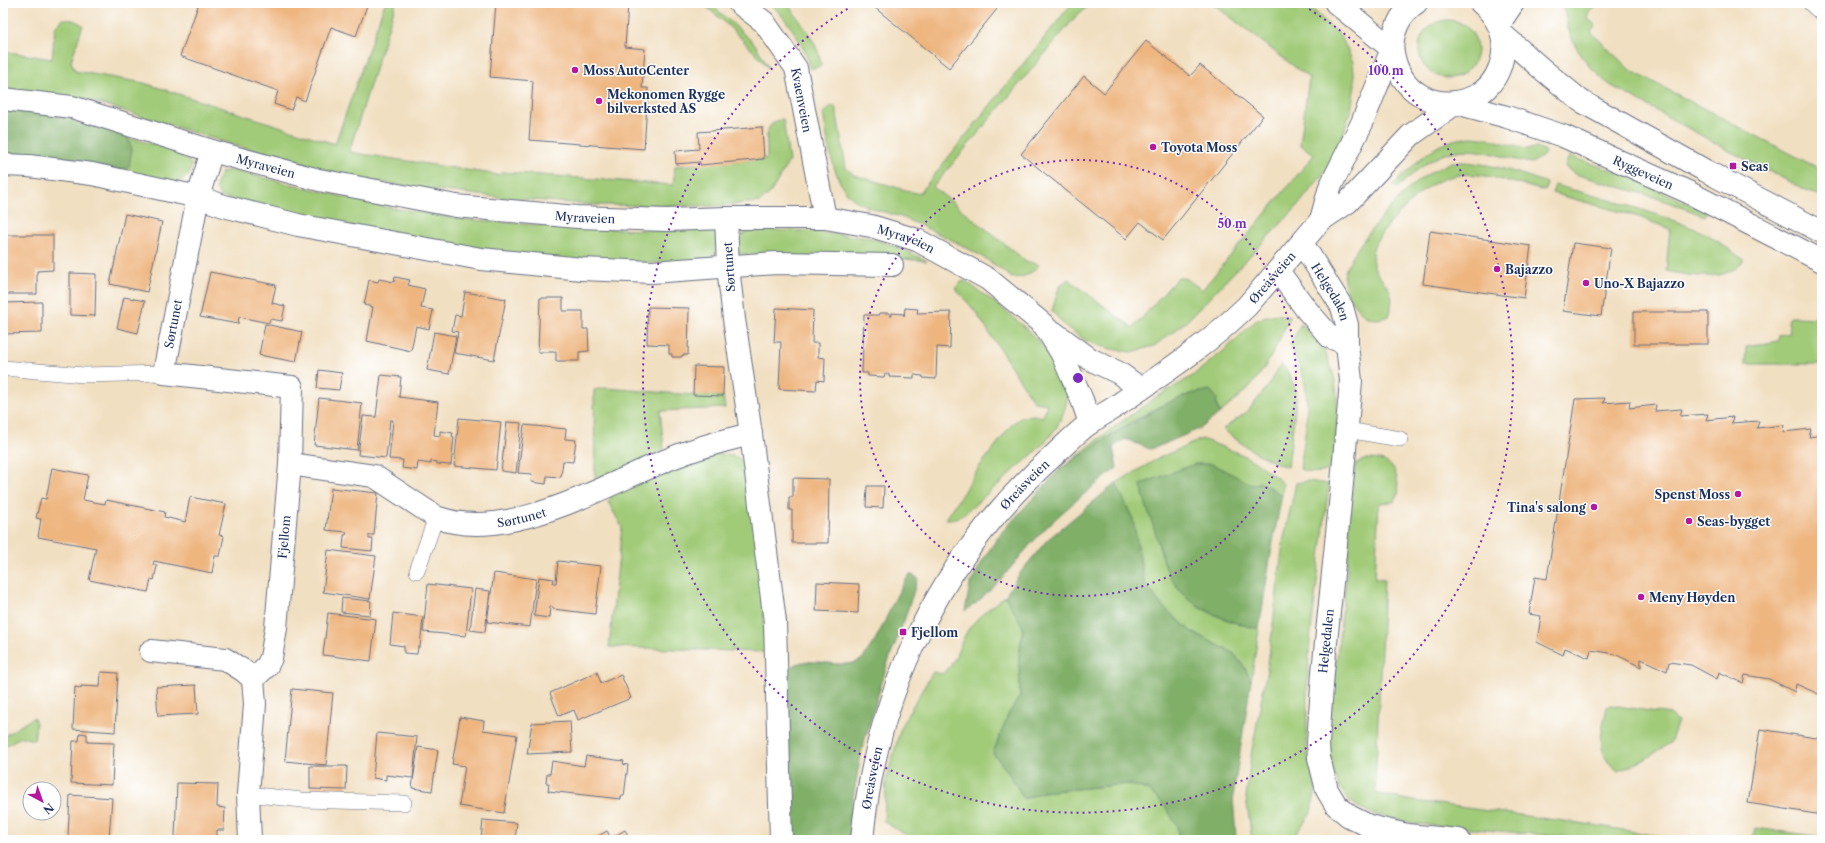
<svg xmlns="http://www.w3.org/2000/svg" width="1825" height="843" font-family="'Libre Caslon Text',serif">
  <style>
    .green { fill: #a1cb78; stroke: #5e7d6b }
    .forest { fill: #80af68; stroke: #4e6f63 }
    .building { fill: #eeb57f }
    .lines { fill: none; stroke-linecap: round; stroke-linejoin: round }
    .lane-casing { stroke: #666d81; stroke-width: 16 }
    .street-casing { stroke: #666d81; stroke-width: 24 }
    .secondary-casing { stroke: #666d81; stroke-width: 24 }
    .primary-casing { stroke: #666d81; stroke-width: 24 }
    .lane { stroke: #fff; stroke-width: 15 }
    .street { stroke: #fff; stroke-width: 22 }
    .secondary { stroke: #fff; stroke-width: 22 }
    .primary { stroke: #fff; stroke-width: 22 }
    .ring { fill: none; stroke: #7b2cbf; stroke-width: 2; stroke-dasharray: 2 4 }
    .poi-dot { fill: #b5179e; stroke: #fff; stroke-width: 1.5 }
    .labels { text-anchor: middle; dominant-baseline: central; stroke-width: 3; stroke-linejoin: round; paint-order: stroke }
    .poi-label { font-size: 12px; font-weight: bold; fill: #1b2f5e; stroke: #fff; text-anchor: start }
    .street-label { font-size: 12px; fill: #1b2f5e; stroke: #fff }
    .centre { fill: #7b2cbf; stroke: #fff; stroke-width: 2 }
    .ring-label { font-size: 12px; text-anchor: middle; font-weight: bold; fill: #7b2cbf; stroke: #fff; stroke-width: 3; stroke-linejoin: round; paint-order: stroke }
  </style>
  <rect width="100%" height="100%" fill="#fff"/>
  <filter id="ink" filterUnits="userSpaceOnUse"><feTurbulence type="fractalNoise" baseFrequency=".025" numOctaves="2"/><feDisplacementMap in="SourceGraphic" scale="8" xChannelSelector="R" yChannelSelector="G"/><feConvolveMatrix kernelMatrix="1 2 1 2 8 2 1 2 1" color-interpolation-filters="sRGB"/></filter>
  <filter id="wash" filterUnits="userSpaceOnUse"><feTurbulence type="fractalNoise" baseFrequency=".012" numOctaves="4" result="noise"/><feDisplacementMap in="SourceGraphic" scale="16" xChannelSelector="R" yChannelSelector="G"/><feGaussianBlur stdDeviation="0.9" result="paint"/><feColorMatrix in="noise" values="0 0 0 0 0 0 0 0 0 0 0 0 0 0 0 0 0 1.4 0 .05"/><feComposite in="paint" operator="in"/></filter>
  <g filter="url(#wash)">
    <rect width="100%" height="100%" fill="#f1dfc1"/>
    <g class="green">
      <path d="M385 3H396L349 152 499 175 502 172 673 185 675 166 764 159 767 157C768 140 761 124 783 119L789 161 771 192 760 202 713 206 598 205 496 197 419 188 354 178 237 146 86 99 3 88V51L52 59 55 27 63 19 73 20 83 25 71 61 75 71 144 83 335 144Z"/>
      <path d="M701 3H710L755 44 770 70C749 46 727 22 701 3Z"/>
      <path d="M770 3H787C799 21 820 43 821 66L811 69C803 42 790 23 770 3Z"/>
      <path d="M1072 3H1093L1077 15 933 187 1026 261 1039 265C1030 275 1025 277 1012 278 981 252 942 235 906 219 885 210 858 210 844 189 831 170 827 136 823 113L833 105 836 109 846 168 854 175 919 194Z"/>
      <path d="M1212 3H1306L1341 36 1353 62 1355 84 1351 110 1340 144 1327 169 1296 208 1186 322 1154 346 1132 352 1111 349 1088 342 1065 326 1052 311 1059 287 1068 279 1133 328 1178 277 1187 279 1202 290 1314 155 1300 144 1309 78Z"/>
      <path d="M1564 3H1600C1594 8 1589 9 1587 18L1596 25 1591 32 1630 70 1822 170V198L1731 152 1610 85C1584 65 1565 38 1564 3Z"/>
      <circle cx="1448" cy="49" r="29"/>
      <path d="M127 137C148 144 178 147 192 165L189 175 183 180 174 183 117 171 132 149Z"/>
      <path d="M1472 137 1490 139 1525 149 1538 148 1546 151 1543 156 1532 163C1514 161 1496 153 1478 151 1442 146 1421 166 1397 188L1393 185C1420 161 1432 140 1472 137Z"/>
      <path d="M1569 156 1626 175 1707 212 1705 216 1654 197 1575 174 1565 167Z"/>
      <path d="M1452 162C1485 161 1516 172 1547 183L1545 191C1474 173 1450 156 1395 218 1386 229 1372 241 1372 256 1373 284 1402 283 1388 316 1378 321 1368 320 1360 311 1352 302 1343 290 1344 277 1345 255 1396 200 1413 185 1425 175 1438 168 1452 162Z"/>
      <path d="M231 170 387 207 461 219 562 227 673 231 708 229 716 234C719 248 715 256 704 264L575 261 378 235 221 197 216 189 217 181 222 172Z"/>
      <path d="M1555 185C1602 198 1650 210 1695 229 1713 236 1728 249 1744 260 1729 283 1689 276 1666 271L1670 229 1639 217 1552 193Z"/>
      <path d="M770 230 808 231 871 238 900 248 927 261 891 258 848 259 738 254 737 239 746 232Z"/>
      <path d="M965 281C1001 307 1042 334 1061 376 1063 383 1067 389 1067 397 1067 406 1061 420 1056 428 1046 443 1032 455 1018 467 1000 483 981 499 963 515L954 519H946L980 466 1013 423 1022 417 1034 415 1043 417 1047 404 1034 402 975 311 955 288 961 282Z"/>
      <path d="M1276 314 1290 317C1279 339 1270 363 1254 382 1244 394 1232 403 1220 413L1210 390C1156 400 1103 440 1058 471L1106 433 1153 399 1191 377 1226 349 1254 322 1263 317Z"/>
      <path d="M1790 317 1822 318V364H1745L1746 347 1778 341 1779 335 1790 333 1788 321Z"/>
      <path d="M1301 324C1345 359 1341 418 1331 468 1322 474 1310 474 1300 469 1304 440 1311 408 1304 379 1301 367 1293 357 1290 345Z"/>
      <path d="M1281 364 1287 370 1297 393 1288 467C1268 462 1239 443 1223 429L1247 412 1269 385Z"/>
      <path d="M606 388 693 395 723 396 725 408 660 411 664 449 637 463 595 480 594 390Z"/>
      <path d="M1202 439 1243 455 1255 462 1280 480 1283 485 1282 495 1260 482 1253 485 1241 480 1157 539C1161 554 1166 569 1174 582 1189 609 1231 623 1259 629L1251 681 1245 668 1233 653 1192 632 1163 607 1144 582 1137 541 1116 483 1159 458Z"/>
      <path d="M720 454C736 455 740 457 750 469L761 556 765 652 609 647 622 527 608 502 611 499 609 493 699 455Z"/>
      <path d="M1367 459C1387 459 1395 464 1398 484 1399 491 1399 495 1394 502L1379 503 1375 578 1384 579 1375 793 1407 800 1593 825 1683 840H1602L1417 824 1373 814 1360 808 1349 801 1339 787 1333 769 1327 740 1347 571 1350 504 1356 463Z"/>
      <path d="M1308 481 1329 484 1310 639 1307 689V752L1316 790 1310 815 1291 840H1252L1246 797 1251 755 1268 664 1283 542 1296 483Z"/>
      <path d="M1005 596 1023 626 1019 657 1020 696 1009 713 993 753 1008 772 1024 799 1043 792 1128 784 1148 790 1164 805H1175L1179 840H915L884 822 886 780 902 724 933 672 942 674C956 665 957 649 965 635 973 619 991 607 1005 596Z"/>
      <path d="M1611 705 1670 714 1678 721 1670 743 1644 760 1619 771C1593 755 1602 731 1607 707Z"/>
      <path d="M34 717 36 724 34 740 21 737 3 747V737Z"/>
      <path d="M1755 828 1822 837V840H1752Z"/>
    </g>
    <g class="forest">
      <path d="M3 108 70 118 127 137 132 149 129 167 117 171 73 159 23 154H3Z"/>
      <path d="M1210 390 1217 398 1216 405 1220 413 1201 428 1157 447 1150 449 1125 439 1113 447 1117 468C1090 489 1063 510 1040 534 1015 560 996 591 965 611L970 584 986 555 1001 533 1058 471 1103 440 1167 403 1190 394Z"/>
      <path d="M1195 464H1212L1253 485 1260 482 1282 495 1272 547 1259 629C1229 622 1194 610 1175 584 1165 572 1162 554 1157 539 1152 520 1144 503 1141 484Z"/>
      <path d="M1116 483 1133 519 1144 582 1163 607 1192 632 1233 653 1245 668 1251 681 1233 796 1236 839 1234 840H1179L1177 826 1164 805 1148 790 1128 784 1043 792 1024 799 1008 772 993 753 1009 713 1020 696 1019 657 1023 627 1005 596 1020 573 1047 540Z"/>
      <path d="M910 574 918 578 904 621 887 665 862 749 850 815V840H791L785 682C786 678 787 671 790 668 806 652 844 673 862 659 864 657 867 652 869 649 886 626 892 597 910 574Z"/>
    </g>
    <g id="blocks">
      <g class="building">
        <path d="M199 3H368L356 36 331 27 305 101 296 97 291 110 274 104 278 91 180 56Z"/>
        <path d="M496 3 628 4 625 47 645 49 642 88H648L644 149 529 140 533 81 490 77Z"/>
        <path d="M869 3H1002L949 68Z"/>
        <path d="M1146 41 1190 76 1200 65 1263 116 1163 240 1140 222 1126 239 1021 154 1084 76 1104 93Z"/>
        <path d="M762 127 764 159 700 165V162L676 164 675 151 699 149 698 132Z"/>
        <path d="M125 214 162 222 147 292 110 284Z"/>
        <path d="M1430 231 1531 246 1524 298 1423 284Z"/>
        <path d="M3 235H53V270L37 271V294H3Z"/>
        <path d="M1573 243 1611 248 1601 316 1563 311Z"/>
        <path d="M210 272 276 285 272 303 285 306 282 321 270 319 269 323 239 317 238 324 200 317Z"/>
        <path d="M70 273 96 274 95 316 70 315Z"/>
        <path d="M395 277 410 280 408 285 425 289 421 308 433 310 429 329 416 326 411 351 367 341 373 307 364 305 369 280 378 282 379 279 394 282Z"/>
        <path d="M465 292 506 299 494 360 454 353 458 332 452 331 455 315 461 316Z"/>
        <path d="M124 297 145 301 138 333 117 328Z"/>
        <path d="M540 298H563V311H583V329H588L589 351 579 352V361H556V352H538Z"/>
        <path d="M42 302V333L4 334 3 303Z"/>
        <path d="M648 307 689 308 688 355H682V357H672V354H669V345L647 344Z"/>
        <path d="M776 308 813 310 812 343H818V357L825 358 824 381 817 380 816 391 779 389 781 342H774Z"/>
        <path d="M905 308 918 309 917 313 951 312 950 348 937 347 936 379 923 378V376L914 375V378L889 377V374H885L884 377 868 376V373H862L864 315H879V313H890V316H892V313L904 314V316Z"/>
        <rect x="1634" y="312" width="74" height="32"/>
        <path d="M265 324 302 332 296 362 259 355Z"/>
        <path d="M434 332 456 336 449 374 427 370Z"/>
        <path d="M694 366 724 367 723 396 693 395Z"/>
        <path d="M319 370 342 373 339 390 317 388Z"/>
        <path d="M381 375 401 377 399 397 438 402 434 435 440 436V431L453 433 452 436 454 437 451 465 437 464V462L431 461V464L418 462 417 470 402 468 403 460 389 459 393 420H390L386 458 358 455 363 416 376 417Z"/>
        <path d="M319 398 362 403 357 450 314 445Z"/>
        <path d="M1605 398 1603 403 1630 401 1629 408 1656 405 1655 411 1682 409 1680 416 1708 414 1706 420 1733 417 1731 423 1759 421 1757 428 1784 425 1783 432 1811 429 1809 437 1822 435 1821 695 1796 684 1795 692 1769 679 1745 675 1743 683 1719 672 1717 679 1691 665 1669 662 1667 671 1641 659V667L1615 654 1591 650 1589 658 1565 648 1563 655 1537 642 1541 616 1529 614 1535 577 1547 579 1575 399Z"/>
        <path d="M459 418 501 422 496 470 454 466Z"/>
        <path d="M507 422 521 423 516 473 501 471Z"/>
        <path d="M524 425 566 429 565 439 576 440 573 462 563 461 561 477 547 476 546 484 531 482 532 474 518 473Z"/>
        <path d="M52 468 88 475 83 500 105 504 106 500 165 512 164 517 185 522 190 497 226 504 219 535 224 536 220 556H215L212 573 154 561 153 565 157 566 154 580 151 579 148 592 89 580 96 548 38 537 41 519 36 518 41 498 46 499Z"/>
        <path d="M793 478 829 479 828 543H792V510H789V497H793Z"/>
        <path d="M867 486H884L883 508 866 507Z"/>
        <path d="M331 488 378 493 374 535H369V539H373L372 551 343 548 344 535H346L347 532 326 530Z"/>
        <path d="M328 550 376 556 370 599 323 592Z"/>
        <path d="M558 561 601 566 595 614 553 609V607L550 606 549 618 534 616 539 577 554 579 553 583H556Z"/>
        <path d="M494 573 536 579 530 627 487 622Z"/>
        <path d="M817 582 859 584 858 613 816 611Z"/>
        <path d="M428 584 471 589 466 636 423 632Z"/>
        <path d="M475 589 490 591 485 632 470 630Z"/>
        <path d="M342 598 371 601 370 615 341 612Z"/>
        <path d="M328 613 376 619 371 661 323 655Z"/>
        <path d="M393 613 423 617 420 647H418L417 654 404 653V646L390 644Z"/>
        <path d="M101 672 118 673 115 732 73 729 75 687 81 688V686L100 687Z"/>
        <path d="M597 672 601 683 621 675 631 698 578 720 574 710 559 716 550 693Z"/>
        <path d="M3 684 7 697 3 698Z"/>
        <path d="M196 685 198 714 158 716 156 687Z"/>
        <path d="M292 689 333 693 326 765 285 761Z"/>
        <path d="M460 717 484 721 483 730 517 735 504 813 459 806 465 766 452 764Z"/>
        <path d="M570 721 572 752 527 754 532 723Z"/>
        <path d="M1760 729 1822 739V815L1748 803Z"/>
        <path d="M80 733 87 734V742L114 743 112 785 71 783 73 741H79Z"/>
        <path d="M377 733 417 737 413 778 386 775V780L373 778Z"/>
        <path d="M418 747 438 750 432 791 412 788Z"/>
        <path d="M586 756 624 761 623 764 628 765 624 796H621V799L548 791 549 783H546L547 774H550L552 761 584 766Z"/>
        <path d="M310 766H347L346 790 310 789Z"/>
        <path d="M177 783 218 784 217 807 225 808 224 830H217V839L175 837Z"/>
        <path d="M70 795 112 798 109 839 68 837Z"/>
        <path d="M483 820 517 823 515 840H481Z"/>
        <path d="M625 830 631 840H591L607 831 611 838Z"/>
      </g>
    </g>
  </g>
  <g filter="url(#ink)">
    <use href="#blocks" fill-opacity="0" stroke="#666d81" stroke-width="1"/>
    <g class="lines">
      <defs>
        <g id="lane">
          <path d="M1810 3 1822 14"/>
          <path d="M3 368 84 375 164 373"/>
          <path d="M1347 430 1400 439"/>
          <path d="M417 571 436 517"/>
          <path d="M248 794 302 800 404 803"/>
        </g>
        <g id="street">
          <path id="s1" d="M739 3 764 22 796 68 825 218"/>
          <path id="s2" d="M3 99 72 107 212 151 319 180 456 206 577 217 667 220 726 218H825L871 226 917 240 988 279 1044 325 1062 354 1082 400 1090 423"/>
          <path d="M212 151 198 197 164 373 292 387 290 464 276 628 271 658 267 666 253 679 255 704 248 794 250 840"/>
          <path d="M3 165 29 166 92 174 198 197 224 206 298 225 481 259 582 269 652 272 776 263 892 265"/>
          <path id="s3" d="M1302 243 1342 307 1347 325V344L1351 381 1341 494 1323 672 1318 743 1319 758 1327 790 1336 805 1349 816 1369 826 1407 835 1459 840"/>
          <path d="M1278 271 1306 309 1330 337 1347 344"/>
          <path d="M1053 332 1090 359 1119 373 1141 389"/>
          <path d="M751 434 775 622 781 840"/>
          <path id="s4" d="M290 464 374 476 436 517C506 544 602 486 667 460 695 448 721 441 751 434L734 319 728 267 726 218"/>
          <path d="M151 651 225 659 244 671 253 679"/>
        </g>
        <g id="secondary">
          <path d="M1499 24 1513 3"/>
          <path d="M1321 220 1330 187 1362 123 1392 49"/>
          <path id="s5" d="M862 840C876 689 941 556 1054 455 1066 444 1077 432 1090 423 1100 415 1112 410 1122 402 1166 372 1209 343 1247 306L1321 220 1348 202 1411 135 1456 103"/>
        </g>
        <g id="primary">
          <path d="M1336 3 1392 49"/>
          <path d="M1416 3C1400 13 1390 35 1393 53 1400 92 1435 113 1473 97 1499 86 1511 50 1498 24 1494 16 1488 9 1481 3"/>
          <path d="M1502 34 1543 70 1581 101 1706 171 1822 232"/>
          <path id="s6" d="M1456 103 1507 117 1563 136 1688 192 1822 261"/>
        </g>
      </defs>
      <use href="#lane" class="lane-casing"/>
      <use href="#street" class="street-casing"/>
      <use href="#secondary" class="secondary-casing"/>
      <use href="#primary" class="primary-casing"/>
      <use href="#lane" class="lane"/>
      <use href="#street" class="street"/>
      <use href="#secondary" class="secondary"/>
      <use href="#primary" class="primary"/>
    </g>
  </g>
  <g class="ring">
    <circle cx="1078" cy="378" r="218"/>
    <path d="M1299 3A435 435 0 1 1 857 3"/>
  </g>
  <g class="poi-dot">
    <circle cx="575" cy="70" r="4"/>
    <circle cx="599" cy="101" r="4"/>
    <circle cx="1153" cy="147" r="4"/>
    <rect x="1729" y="162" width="8" height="8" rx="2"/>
    <circle cx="1497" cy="269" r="4"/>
    <circle cx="1586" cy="283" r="4"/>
    <circle cx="1738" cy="494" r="4"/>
    <circle cx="1594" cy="507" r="4"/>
    <circle cx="1689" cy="521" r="4"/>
    <circle cx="1641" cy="597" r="4"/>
    <rect x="899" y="628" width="8" height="8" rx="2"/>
  </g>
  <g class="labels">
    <g class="poi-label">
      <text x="583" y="70">Moss AutoCenter</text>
      <text x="607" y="94">Mekonomen Rygge<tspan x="607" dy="14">bilverksted AS</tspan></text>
      <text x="1161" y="147">Toyota Moss</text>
      <text x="1741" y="166">Seas</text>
      <text x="1505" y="269">Bajazzo</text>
      <text x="1594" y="283">Uno-X Bajazzo</text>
      <text x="1730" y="494" text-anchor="end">Spenst Moss</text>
      <text x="1586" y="507" text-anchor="end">Tina's salong</text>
      <text x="1697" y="521">Seas-bygget</text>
      <text x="1649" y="597">Meny Høyden</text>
      <text x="911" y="632">Fjellom</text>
    </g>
    <g class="street-label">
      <text stroke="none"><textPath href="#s1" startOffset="120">Kvaenveien</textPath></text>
      <text stroke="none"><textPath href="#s2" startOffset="272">Myraveien</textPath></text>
      <text stroke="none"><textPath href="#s6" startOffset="200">Ryggeveien</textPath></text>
      <text stroke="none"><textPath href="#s2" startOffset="596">Myraveien</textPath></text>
      <text stroke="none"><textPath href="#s2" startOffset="920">Myraveien</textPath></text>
      <text transform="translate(729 267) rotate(-94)">Sørtunet</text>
      <text stroke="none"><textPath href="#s5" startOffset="723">Øreåsveien</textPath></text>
      <text stroke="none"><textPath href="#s3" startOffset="57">Helgedalen</textPath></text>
      <text transform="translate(173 324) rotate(-79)">Sørtunet</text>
      <text stroke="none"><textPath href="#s5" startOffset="399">Øreåsveien</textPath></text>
      <text stroke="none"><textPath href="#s4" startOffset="246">Sørtunet</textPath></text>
      <text transform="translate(284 537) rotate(-85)">Fjellom</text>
      <text transform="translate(1326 641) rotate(-84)">Helgedalen</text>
      <text stroke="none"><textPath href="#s5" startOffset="63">Øreåsveien</textPath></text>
    </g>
  </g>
  <circle cx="1078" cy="378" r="6" class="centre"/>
  <g class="ring-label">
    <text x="1386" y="75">100 m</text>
    <text x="1232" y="228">50 m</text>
  </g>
  <rect width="1825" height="843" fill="none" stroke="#fff" stroke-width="16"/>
  <g transform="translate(42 801) rotate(139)"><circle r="19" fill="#ffffff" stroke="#a4acbf"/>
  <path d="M0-3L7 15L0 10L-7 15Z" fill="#b5179e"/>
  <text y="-6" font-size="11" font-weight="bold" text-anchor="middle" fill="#1b2f5e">N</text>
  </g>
</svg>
